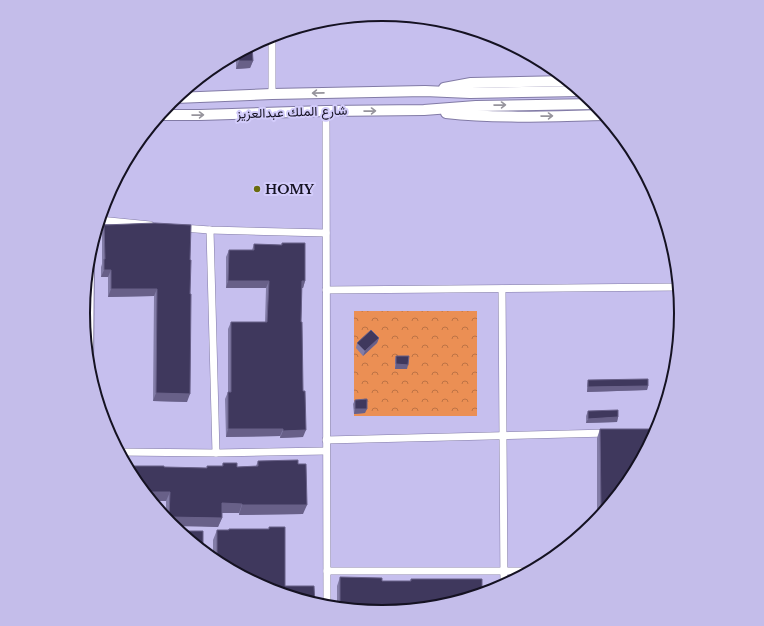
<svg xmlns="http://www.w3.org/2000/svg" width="764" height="626" font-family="'Libre Baskerville',Vazirmatn,serif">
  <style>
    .forest { fill: url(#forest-crowns) }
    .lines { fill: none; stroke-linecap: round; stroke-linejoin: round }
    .street-casing { stroke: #827ba6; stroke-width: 8 }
    .secondary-casing { stroke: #827ba6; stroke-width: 12 }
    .street { stroke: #fff; stroke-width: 7 }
    .secondary { stroke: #fff; stroke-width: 10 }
    .wall { fill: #827ca6 }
    .shaded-wall { fill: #686088 }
    .building { fill: #3f385d; stroke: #686088 }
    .oneway { stroke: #96949c }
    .poi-dot { fill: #6a6c0e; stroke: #d3ccfb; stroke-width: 1.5 }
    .labels { text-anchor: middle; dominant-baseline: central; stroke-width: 4; stroke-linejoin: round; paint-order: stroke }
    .street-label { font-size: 13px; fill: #151222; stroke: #d3ccfb }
    .poi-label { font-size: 13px; font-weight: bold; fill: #151222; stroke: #d3ccfb; text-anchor: start }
    .rim { fill: none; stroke: #151222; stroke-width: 2 }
  </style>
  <defs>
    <pattern id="forest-crowns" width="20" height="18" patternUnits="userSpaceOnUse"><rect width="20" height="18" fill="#eb8f54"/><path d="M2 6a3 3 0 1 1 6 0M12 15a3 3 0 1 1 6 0" fill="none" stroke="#bd7345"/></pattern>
  </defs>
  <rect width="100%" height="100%" fill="#c6bfee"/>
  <rect class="forest" x="354" y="311" width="123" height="105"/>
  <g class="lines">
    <defs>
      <g id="street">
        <path d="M272 35V94"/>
        <path d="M326 111 327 607"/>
        <path d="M99 220 150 225"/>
        <path d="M182 228 210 230 326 233"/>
        <path d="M210 230 216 453"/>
        <path d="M677 287 678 346"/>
        <path d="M502 289 504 585"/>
        <path d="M326 290 678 287"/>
        <path d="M326 440 608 433"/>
        <path d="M119 452 216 453 326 451"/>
        <path d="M327 571H531"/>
      </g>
      <g id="secondary">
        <path d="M444 88 471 83 568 81"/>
        <path d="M175 98 272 94 425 91 470 93 581 91"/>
        <path d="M446 113C499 119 552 116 605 115"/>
        <path d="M159 115H200L326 111 424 110 476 106 595 104"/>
        <path d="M88 367 89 257"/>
      </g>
    </defs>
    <use href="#street" class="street-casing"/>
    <use href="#secondary" class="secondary-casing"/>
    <use href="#street" class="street"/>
    <use href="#secondary" class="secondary"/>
  </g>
  <g class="wall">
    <path d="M252 45 253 61 250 68 236 69V54Z"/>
    <path d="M104 225 190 294 187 402 153 401 154 296 108 297V277H101V267L102 264V233Z"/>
    <path d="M282 243 305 281 303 288H302L301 322 303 437 280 438V436L226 437 225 399 228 392V329L231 322H265L266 288H226V257L229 250H252L254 244 281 245Z"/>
    <path d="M379 338 377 343 363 356 356 348 357 343Z"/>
    <path d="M396 356 407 369H395V360Z"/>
    <path d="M588 380 648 386 647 390 587 392V385Z"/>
    <path d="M355 400 365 413 354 414 353 404Z"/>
    <path d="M588 411 618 417 617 422 586 423V416Z"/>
    <path d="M600 429 630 479 599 518H597V438Z"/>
    <path d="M258 461 298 464 303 514 239 515V513H222V518L218 527 170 524 166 519V501H151L133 479 164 467 207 468V466H222L223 463 237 467 256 466Z"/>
    <path d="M269 527 267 589 216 561 213 560V540L217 530H228L229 529H269Z"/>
    <path d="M340 577 382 581H410L411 579 482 594 382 612 337 608V586Z"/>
  </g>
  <g class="shaded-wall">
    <path d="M239 61H253L250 68 236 69Z"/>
    <path d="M213 67H214L212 74H205Z"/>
    <path d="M104 270H111L108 277H101Z"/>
    <path d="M228 281H269L266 288H226Z"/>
    <path d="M302 281H305L303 288H300Z"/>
    <path d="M111 289H157L154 296 108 297Z"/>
    <path d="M379 338 377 343 363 356 365 351Z"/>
    <path d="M396 364 408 365 407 369H395Z"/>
    <path d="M648 386 647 390 587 392 588 387Z"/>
    <path d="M156 393 190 394 187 402 153 401Z"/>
    <path d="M355 409H367L365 413 354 414Z"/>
    <path d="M618 417 617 422 586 423 588 419Z"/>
    <path d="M228 429H283L280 436 226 437Z"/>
    <path d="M306 430 303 437 280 438 283 431Z"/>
    <path d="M144 492H170L166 501H151Z"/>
    <path d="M222 503 242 504 239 513H218Z"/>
    <path d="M242 505H307L303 514 239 515Z"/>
    <path d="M601 508H607L599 518H597Z"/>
    <path d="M169 517 222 518 218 527 173 526 168 521Z"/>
  </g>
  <g class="building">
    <path d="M252 45 253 61H239V52Z"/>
    <path d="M155 223 191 225 190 260H191L190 294H191L190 394 156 393 157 289H111V270H104V259H105L104 225Z"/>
    <path d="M282 243H305V281H302L301 322H302L303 391H305L306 430 283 431V429H228V392H231V322H267L269 281H228L229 250H254V244L282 245Z"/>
    <path d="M371 330 379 338 365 351 357 343Z"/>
    <path d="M396 356H409L408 365 396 364Z"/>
    <path d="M648 379V386L588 387V380Z"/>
    <path d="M367 399V409H355V400Z"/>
    <path d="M618 410V417L588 419V411Z"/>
    <path d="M600 429H658L630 479 607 508H601Z"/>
    <path d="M298 460V464H306L307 505H242V504L222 503V518L169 517 170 492H144L133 479 126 466H164V467L207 468V466H223V463H237V467L258 466V461Z"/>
    <path d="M269 527H285V586H314L315 604 267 589 217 562V530H229V529H269Z"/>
    <path d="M179 531H203V551Z"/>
    <path d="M340 577 382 578V581H411V579H482V594L440 606 382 612 340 608Z"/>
  </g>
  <defs><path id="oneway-shaft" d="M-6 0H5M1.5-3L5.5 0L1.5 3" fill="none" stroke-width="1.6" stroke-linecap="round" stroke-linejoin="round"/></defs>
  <g class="oneway">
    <use href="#oneway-shaft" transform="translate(318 93) rotate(179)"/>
    <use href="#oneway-shaft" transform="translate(500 105) rotate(-1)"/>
    <use href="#oneway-shaft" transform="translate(370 111) rotate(-1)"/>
    <use href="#oneway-shaft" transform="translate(198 115) rotate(-1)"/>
    <use href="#oneway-shaft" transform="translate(547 116) rotate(-1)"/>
  </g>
  <circle class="poi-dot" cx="257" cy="189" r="4"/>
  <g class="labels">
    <g class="street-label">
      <text transform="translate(292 112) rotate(-2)">شارع الملك عبدالعزيز</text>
    </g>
    <g class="poi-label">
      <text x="265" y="189">HOMY</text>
    </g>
  </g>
  <path d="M0 0H764V626H0ZM90 313a292 292 0 1 1 584 0a292 292 0 1 1-584 0Z" fill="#c4bdea" fill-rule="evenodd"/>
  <path class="rim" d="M90 313a292 292 0 1 1 584 0a292 292 0 1 1-584 0Z"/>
</svg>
